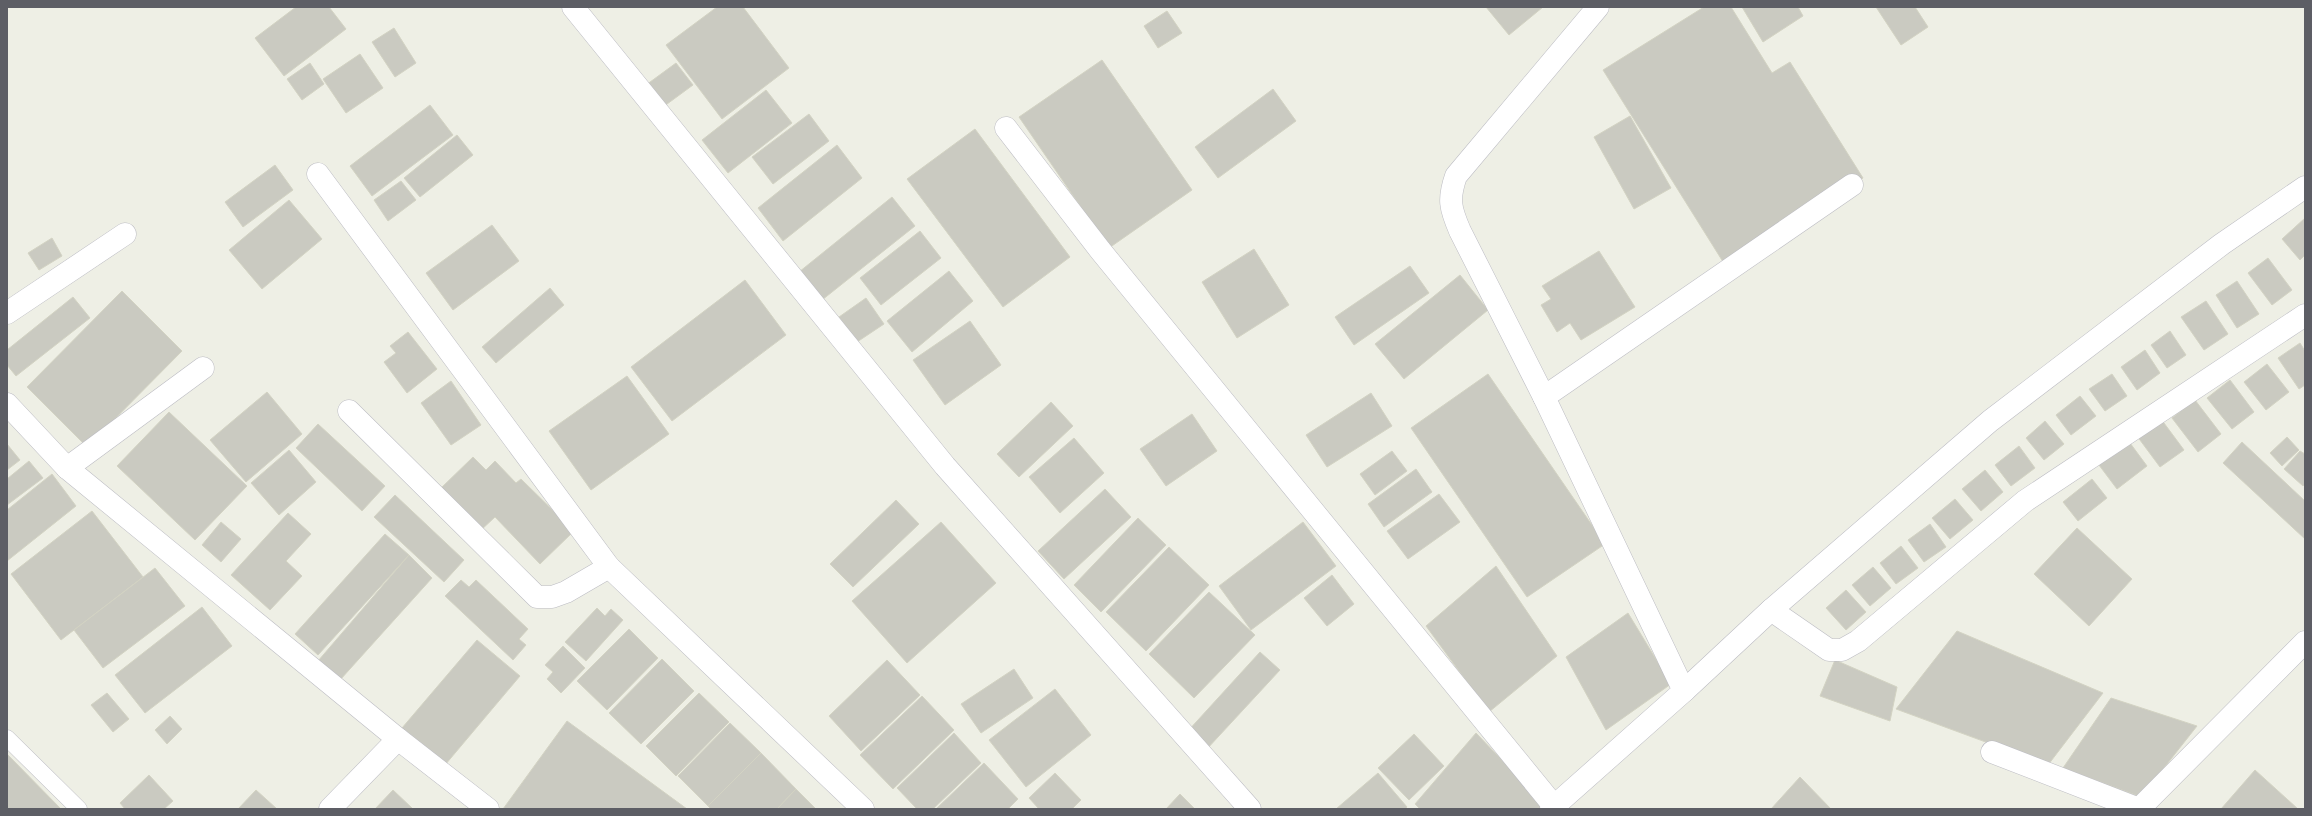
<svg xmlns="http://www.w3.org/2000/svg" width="2312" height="816" font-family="'Source Sans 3',sans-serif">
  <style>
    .building { fill: #cacac1; stroke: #d3d3c3 }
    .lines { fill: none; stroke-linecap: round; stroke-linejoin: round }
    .lane-casing { stroke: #bcbcc3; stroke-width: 17 }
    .street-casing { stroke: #bcbcc3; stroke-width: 23 }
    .lane { stroke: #fff; stroke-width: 16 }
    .street { stroke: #fff; stroke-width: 22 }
  </style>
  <rect width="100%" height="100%" fill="#eeefe5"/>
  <g class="building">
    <path d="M296 7H329L346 29 284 76 255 38Z"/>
    <path d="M717 7H743L789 68 722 119 666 45Z"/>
    <path d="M1486 7H1543L1509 35Z"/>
    <path d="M1704 7H1731L1772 73 1790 62 1863 178 1725 265 1603 70Z"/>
    <path d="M1742 7H1798L1803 16 1763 42Z"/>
    <path d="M1876 7H1915L1928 27 1901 45Z"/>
    <path d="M1167 11 1182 33 1158 48 1144 26Z"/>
    <path d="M394 28 416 63 395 77 372 42Z"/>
    <path d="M360 54 383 88 346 113 323 79Z"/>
    <path d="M1102 60 1192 190 1109 248 1019 117Z"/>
    <path d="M310 63 324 84 302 100 287 79Z"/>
    <path d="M676 63 693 85 663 107 646 85Z"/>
    <path d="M1273 89 1296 121 1218 178 1195 147Z"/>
    <path d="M766 90 792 123 728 173 702 140Z"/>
    <path d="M430 105 453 135 372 196 350 166Z"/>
    <path d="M809 114 829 141 773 184 752 157Z"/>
    <path d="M1630 116 1671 188 1634 209 1594 137Z"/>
    <path d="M975 129 1070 257 1003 307 907 179Z"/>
    <path d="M457 135 473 155 420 197 404 178Z"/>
    <path d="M837 145 862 178 783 241 758 208Z"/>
    <path d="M275 165 293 190 243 227 225 202Z"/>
    <path d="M401 181 416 200 388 221 374 200Z"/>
    <path d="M892 197 915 226 822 300 799 272Z"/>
    <path d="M289 200 322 239 262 289 229 250Z"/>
    <path d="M2305 218V255L2300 260 2282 239Z"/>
    <path d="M492 225 519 261 453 310 426 273Z"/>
    <path d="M920 231 941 258 881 305 860 278Z"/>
    <path d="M52 238 62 256 39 270 28 253Z"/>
    <path d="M1254 249 1289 305 1237 338 1202 282Z"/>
    <path d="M1599 251 1635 307 1581 340 1570 323 1557 332 1541 305 1551 299 1542 286Z"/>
    <path d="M2268 258 2292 290 2272 305 2248 273Z"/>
    <path d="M1410 266 1429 293 1354 345 1335 317Z"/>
    <path d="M949 271 973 301 912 352 887 321Z"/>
    <path d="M1460 275 1488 310 1404 379 1375 344Z"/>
    <path d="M745 280 786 335 672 421 631 367Z"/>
    <path d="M2237 281 2259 314 2237 328 2216 295Z"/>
    <path d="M550 288 564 305 496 363 482 347Z"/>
    <path d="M122 291 182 351 87 447 27 387Z"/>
    <path d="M73 297 90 318 16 376 7 365V350Z"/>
    <path d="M866 298 884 324 857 342 839 317Z"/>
    <path d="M2206 301 2228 334 2204 350 2181 317Z"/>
    <path d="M970 321 1001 365 945 405 913 360Z"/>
    <path d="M2170 331 2186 355 2167 368 2151 345Z"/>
    <path d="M408 332 437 369 407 393 384 362 396 353 390 346Z"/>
    <path d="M2300 343 2305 351V385L2299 389 2278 358Z"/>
    <path d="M2145 350 2160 373 2137 390 2121 367Z"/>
    <path d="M2267 364 2289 392 2266 410 2244 382Z"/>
    <path d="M1488 374 1605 544 1527 597 1411 428Z"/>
    <path d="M2112 374 2127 396 2105 411 2089 389Z"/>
    <path d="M627 376 669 434 591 490 549 431Z"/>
    <path d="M2230 380 2254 412 2232 429 2207 398Z"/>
    <path d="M451 381 481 425 451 445 421 403Z"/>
    <path d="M267 392 302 434 246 482 210 440Z"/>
    <path d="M1371 393 1392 426 1327 467 1306 435Z"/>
    <path d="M2080 396 2096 416 2071 435 2056 415Z"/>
    <path d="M2195 400 2221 434 2198 452 2172 418Z"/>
    <path d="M1051 402 1073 426 1019 477 997 454Z"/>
    <path d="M169 412 247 486 195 540 117 466Z"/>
    <path d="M1192 414 1217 451 1166 486 1140 449Z"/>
    <path d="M2161 419 2184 450 2160 467 2137 436Z"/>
    <path d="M2045 421 2064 444 2044 460 2026 438Z"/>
    <path d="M318 424 385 486 362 511 296 448Z"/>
    <path d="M2287 437 2299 450 2282 466 2270 453Z"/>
    <path d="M1074 438 1104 473 1060 513 1029 477Z"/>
    <path d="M2242 442 2305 501V539L2223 463Z"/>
    <path d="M2130 443 2147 466 2117 489 2099 465Z"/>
    <path d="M7 444 20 460 7 470Z"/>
    <path d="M2019 446 2035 468 2011 486 1995 465Z"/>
    <path d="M289 450 316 482 279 515 251 483Z"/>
    <path d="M1392 451 1407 471 1375 495 1360 474Z"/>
    <path d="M2300 451 2305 454V484L2303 486 2284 469Z"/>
    <path d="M473 457 486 470 495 461 516 483 521 479 574 531 540 564 495 517 480 531 439 490Z"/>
    <path d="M29 461 43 478 7 505V479Z"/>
    <path d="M1416 469 1432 492 1384 527 1368 504Z"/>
    <path d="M1985 470 2003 492 1981 511 1962 489Z"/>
    <path d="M52 474 76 506 7 561V510Z"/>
    <path d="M2092 479 2107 498 2078 521 2063 502Z"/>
    <path d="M1105 489 1131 517 1064 579 1038 551Z"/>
    <path d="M1439 494 1460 522 1408 559 1387 531Z"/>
    <path d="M395 495 464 560 444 582 374 517Z"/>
    <path d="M1955 499 1973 520 1950 539 1932 518Z"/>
    <path d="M896 500 919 524 853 587 830 564Z"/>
    <path d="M92 511 143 577 61 640 11 574Z"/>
    <path d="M288 513 311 534 286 561 302 576 270 610 231 575Z"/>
    <path d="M1138 518 1166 545 1101 612 1074 585Z"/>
    <path d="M221 522 241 539 221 562 202 545Z"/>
    <path d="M941 522 996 583 907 663 852 601Z"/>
    <path d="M1303 522 1336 566 1251 630 1219 586Z"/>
    <path d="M1930 524 1946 547 1924 562 1908 540Z"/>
    <path d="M2077 528 2132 579 2089 626 2034 574Z"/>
    <path d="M385 534 409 555 318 655 295 634Z"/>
    <path d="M1901 546 1918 568 1896 584 1880 563Z"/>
    <path d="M1169 547 1209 585 1146 651 1106 612Z"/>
    <path d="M409 555 432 578 340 680 318 661Z"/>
    <path d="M1496 566 1557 656 1489 712 1426 626Z"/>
    <path d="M1873 567 1891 588 1870 606 1852 585Z"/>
    <path d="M155 568 185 606 103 668 74 630Z"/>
    <path d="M1332 575 1354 604 1327 626 1304 598Z"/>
    <path d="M461 580 469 587 476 580 528 629 519 639 526 645 513 660 445 596Z"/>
    <path d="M1846 590 1866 612 1846 630 1826 608Z"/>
    <path d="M1209 592 1255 635 1194 698 1149 654Z"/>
    <path d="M202 607 232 646 145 713 115 675Z"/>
    <path d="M597 608 605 616 611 609 623 620 586 661 565 642Z"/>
    <path d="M1628 613 1671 684 1606 730 1566 657Z"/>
    <path d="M629 629 658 658 607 710 577 681Z"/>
    <path d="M1957 631 2103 693 2048 765 1896 709Z"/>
    <path d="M477 640 520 676 445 765 402 728Z"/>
    <path d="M563 646 585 668 561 693 547 679 553 672 545 665Z"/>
    <path d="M1260 652 1280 670 1206 750 1187 732Z"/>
    <path d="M662 659 694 691 641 744 609 713Z"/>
    <path d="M887 660 920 695 861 751 829 716Z"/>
    <path d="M1835 660 1897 687 1890 721 1820 696Z"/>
    <path d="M1014 669 1033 698 981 733 961 704Z"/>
    <path d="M1055 689 1091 735 1026 787 989 740Z"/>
    <path d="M107 693 129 719 113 732 91 705Z"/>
    <path d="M699 693 729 722 676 776 646 746Z"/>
    <path d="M922 696 954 730 893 789 860 755Z"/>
    <path d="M2111 698 2197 726 2141 797 2063 768Z"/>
    <path d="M170 716 182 729 167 744 155 730Z"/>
    <path d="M567 721 687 809H503Z"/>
    <path d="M730 723 761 753 708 806 678 776Z"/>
    <path d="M954 733 981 763 933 809H917L897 788Z"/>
    <path d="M1476 733 1544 804 1540 809H1420L1415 804Z"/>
    <path d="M1414 734 1444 766 1409 800 1378 768Z"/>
    <path d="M761 753 796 789 777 809H711L708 806Z"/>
    <path d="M7 754 61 809H7Z"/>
    <path d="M984 763 1018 799 1008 809H936Z"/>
    <path d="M2255 770 2298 809H2221Z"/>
    <path d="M1055 773 1081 800 1072 809H1039L1029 798Z"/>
    <path d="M1378 773 1407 807 1405 809H1336Z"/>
    <path d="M149 775 173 801 164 809H125L120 803Z"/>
    <path d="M1800 777 1831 809H1771Z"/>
    <path d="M796 789 816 809H777Z"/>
    <path d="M256 790 277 809H238Z"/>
    <path d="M393 790 413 809H375Z"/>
    <path d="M1180 794 1195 809H1166Z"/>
  </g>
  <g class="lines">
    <defs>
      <path id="lane" d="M7 738 79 809"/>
      <g id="street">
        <path d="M573 7 945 466 1250 809"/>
        <path d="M1006 128 1100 250 1554 806"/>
        <path d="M318 174 609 567 863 809"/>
        <path d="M7 313 125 234"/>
        <path d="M1544 397 1852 185"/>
        <path d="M7 404 67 468 398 739 488 809"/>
        <path d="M349 411 537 597H552L566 592 609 567"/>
        <path d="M67 468 203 368"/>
        <path d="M1771 610 1829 650H1842L1858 641 2025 501 2305 315"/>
        <path d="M1684 691 1771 610 1990 421 2222 244 2305 187"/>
        <path d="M1992 752 2139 809"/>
        <path d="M330 809 398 739"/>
        <path d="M1551 809 1684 691 1544 397 1460 231C1450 208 1448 199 1456 176L1598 7"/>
        <path d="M2139 809 2305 642"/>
      </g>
    </defs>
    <use href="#lane" class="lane-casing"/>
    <use href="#street" class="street-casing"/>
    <use href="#lane" class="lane"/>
    <use href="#street" class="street"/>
  </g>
  <rect width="2312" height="816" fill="none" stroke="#5d5e65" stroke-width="16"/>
</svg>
